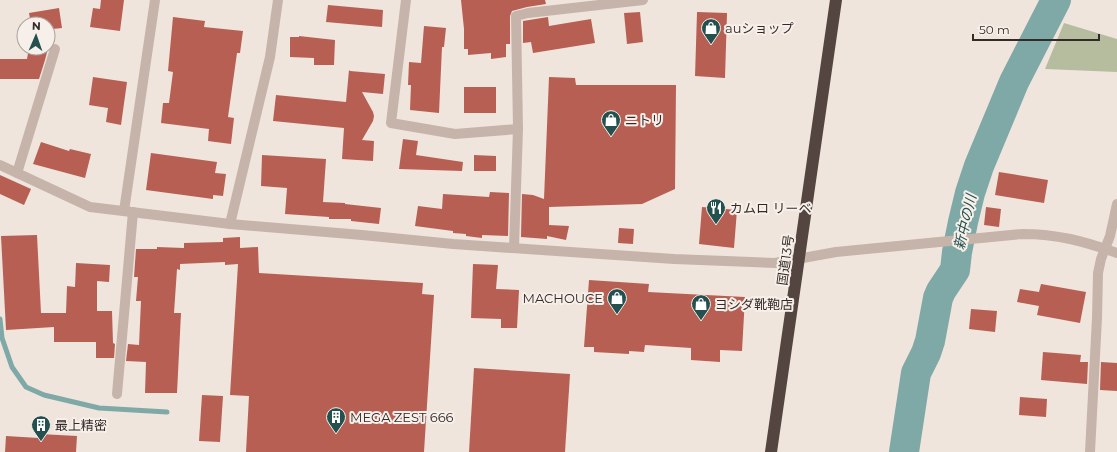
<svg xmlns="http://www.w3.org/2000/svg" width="1117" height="452" font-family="Montserrat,'Noto Sans JP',sans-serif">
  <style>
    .green { fill: #b6bd9f }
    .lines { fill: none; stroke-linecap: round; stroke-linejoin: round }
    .stream { stroke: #7fa9a6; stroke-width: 5 }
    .river { stroke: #7fa9a6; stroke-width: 30 }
    .building { fill: #b85f53 }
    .street { stroke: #c6b4aa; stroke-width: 10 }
    .highway { stroke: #544541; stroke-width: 12 }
    .labels { text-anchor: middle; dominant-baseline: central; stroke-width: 4; stroke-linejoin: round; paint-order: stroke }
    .poi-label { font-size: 13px; fill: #342b29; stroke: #f7efe9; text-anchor: start }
    .street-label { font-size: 13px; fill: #342b29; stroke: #f7efe9 }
    .water-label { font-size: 14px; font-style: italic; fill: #23514f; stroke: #f7efe9 }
  </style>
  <rect width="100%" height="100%" fill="#efe5dd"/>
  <path class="green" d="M1064 23 1117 39V72L1045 69Z"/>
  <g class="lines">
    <path class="stream" d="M0 319 2 338 12 367 26 387 44 395 99 408 167 412"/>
    <path class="river" d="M904 452 916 373 926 353 930 341 938 298 941 291 955 270 957 252 963 222 970 193 979 166 1014 82 1056 0"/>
  </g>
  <g class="building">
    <path d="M101 0H124L120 31 90 27 93 8 100 9Z"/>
    <path d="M461 0H545L546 4 527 7 512 11 510 16V44H506V57L491 59V53L468 55V49H464V29Z"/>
    <path d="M328 5 383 10 382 27 326 22Z"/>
    <path d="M59 8 62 28 53 29 45 60 39 79H0V59H27L29 48H48V24H31L29 13Z"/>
    <path d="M640 12 643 42 627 44 624 13Z"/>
    <path d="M697 12 727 13 725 78 695 76Z"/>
    <path d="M173 17 205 21 204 27 243 31 240 53H237L228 117 234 118 231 144 208 141 209 129 161 123 163 103H169L173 72 168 71Z"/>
    <path d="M548 17 549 26 591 19 595 43 533 53 531 42 523 43V21Z"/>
    <path d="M424 26 446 28 444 47H442L439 113 410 110 411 85H408L409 62 421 63Z"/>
    <path d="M299 36 335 40 334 65H314V58L290 57V37H299Z"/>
    <path d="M349 70 350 71 385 74 383 94 362 92 373 112 374 116 373 121 362 140 374 141 373 161 342 159 344 128 273 121 276 95 346 102Z"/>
    <path d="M93 77 127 82 121 125 106 122 108 108 89 105Z"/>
    <path d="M549 77 575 78 576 85H676L675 189 642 204 549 207V225L569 226 566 240 547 236V239L521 237 522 194 533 195 544 199Z"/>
    <rect x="464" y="87" width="32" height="26"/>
    <path d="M403 139 418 141 416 155 463 162 462 171 399 169Z"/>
    <path d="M41 142 69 151 70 149 91 154 85 178 33 164Z"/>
    <path d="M151 153 217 162 215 173 226 174 223 196 213 195V199L146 190Z"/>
    <path d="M262 155 326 159 323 202 345 203V204L381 208 379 224 351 221V219H329V217L285 214 287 188 261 186Z"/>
    <path d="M474 155 496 156V171H474Z"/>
    <path d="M999 172 1048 180 1044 203 995 195Z"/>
    <path d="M0 175 31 189 24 205 0 194Z"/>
    <path d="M490 192 509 193 508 236 482 235V238L466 236V234L453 233V231L415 226 418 206 442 209 443 194 489 197Z"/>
    <path d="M702 207 737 210 734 248 699 244Z"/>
    <path d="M986 207 1001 209 999 227 984 225Z"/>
    <path d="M619 228 634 229 633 244 618 243Z"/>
    <path d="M37 235 41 313H66L67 286 75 287 76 263 110 265 109 282 97 281V311H112L113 343 115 344 114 358H96V342H54V327L6 330 1 236Z"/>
    <path d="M240 237V248L258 247 259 273 423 283 422 294 434 295 424 452H246L249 396 230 395 238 264 225 265V262L180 264V270L177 269 174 313H181L177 393H145L146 362 126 361 128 344 139 345 141 301H136L138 277H134L136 249H157V247L184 248V243L223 242V238Z"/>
    <path d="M473 264 498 265 496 289 519 290 517 328H501V319L471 318Z"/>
    <path d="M589 280 649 284 648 292 745 297 742 351 720 350V362L691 360V348L645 345 644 352 629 351V354L594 352V347H584Z"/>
    <path d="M1041 284 1086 292 1080 323 1037 315 1039 306 1017 302 1020 289 1039 292Z"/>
    <path d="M971 309 997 311 995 332 969 329Z"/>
    <path d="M1043 352 1081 355 1080 362H1088L1087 384 1041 380Z"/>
    <path d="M1101 362 1117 363V391L1100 390Z"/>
    <path d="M474 368 570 374 565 452H469Z"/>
    <path d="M202 395 223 396 220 442 199 441Z"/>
    <path d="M1020 397 1047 399 1046 417 1019 415Z"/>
    <path d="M40 434 77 436 76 452H5L6 436 39 438Z"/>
  </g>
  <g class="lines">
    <g class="street">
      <path d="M406 0 391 123 455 134 518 129"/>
      <path d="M0 165 90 207 230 224 362 235 453 244 674 259 775 263 836 252 1022 234C1058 234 1083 241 1117 253"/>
      <path d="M17 173 55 49"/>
      <path d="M124 211 155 0"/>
      <path d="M230 224 270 57 278 0"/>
      <path d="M514 247 518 129 516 16 528 13 643 0"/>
      <path d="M117 394 133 212"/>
      <path d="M1090 452 1097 318 1098 273 1101 259 1110 236 1117 204"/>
    </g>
    <path class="highway" d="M771 452 836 0"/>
  </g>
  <defs>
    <symbol id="shop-pin" viewBox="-11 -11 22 30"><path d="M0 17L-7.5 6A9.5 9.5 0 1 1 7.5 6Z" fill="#23514f" stroke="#f7efe9"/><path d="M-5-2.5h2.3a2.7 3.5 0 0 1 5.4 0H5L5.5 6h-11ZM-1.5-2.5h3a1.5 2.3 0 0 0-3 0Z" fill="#fff"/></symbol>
    <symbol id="restaurant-pin" viewBox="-11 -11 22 30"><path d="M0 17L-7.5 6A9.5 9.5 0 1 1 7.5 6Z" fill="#23514f" stroke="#f7efe9"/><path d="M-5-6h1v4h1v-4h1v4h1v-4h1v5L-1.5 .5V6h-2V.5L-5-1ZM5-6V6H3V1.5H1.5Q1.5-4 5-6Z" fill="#fff"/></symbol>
    <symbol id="building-pin" viewBox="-11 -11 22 30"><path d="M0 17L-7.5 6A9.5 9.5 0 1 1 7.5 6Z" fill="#23514f" stroke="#f7efe9"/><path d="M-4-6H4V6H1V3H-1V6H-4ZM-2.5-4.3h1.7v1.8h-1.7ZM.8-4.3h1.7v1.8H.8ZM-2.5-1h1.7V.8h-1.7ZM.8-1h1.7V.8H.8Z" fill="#fff"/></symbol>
  </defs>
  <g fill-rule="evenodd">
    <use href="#shop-pin" x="700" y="17" width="22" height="30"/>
    <use href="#shop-pin" x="600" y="109" width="22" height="30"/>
    <use href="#restaurant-pin" x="705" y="197" width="22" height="30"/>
    <use href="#shop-pin" x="606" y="287" width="22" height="30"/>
    <use href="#shop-pin" x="690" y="293" width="22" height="30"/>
    <use href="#building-pin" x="325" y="406" width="22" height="30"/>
    <use href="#building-pin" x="30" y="414" width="22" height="30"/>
  </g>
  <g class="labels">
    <g class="poi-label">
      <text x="725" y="28">auショップ</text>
      <text x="625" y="120">ニトリ</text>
      <text x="730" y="208">カムロ リーベ</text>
      <text x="603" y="298" text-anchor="end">MACHOUCE</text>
      <text x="715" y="304">ヨシダ靴鞄店</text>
      <text x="350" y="417">MEGA ZEST 666</text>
      <text x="55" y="425">最上精密</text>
    </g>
    <g class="street-label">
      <text transform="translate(785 260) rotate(-82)">国道13号</text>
    </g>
    <g class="water-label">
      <text transform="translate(965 222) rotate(-77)">新中の川</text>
    </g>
  </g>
  <g transform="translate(36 36) rotate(2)"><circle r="19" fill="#f7efe9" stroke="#a9a19c"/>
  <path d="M0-3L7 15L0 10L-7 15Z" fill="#23514f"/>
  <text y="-6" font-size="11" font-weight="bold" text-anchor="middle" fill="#342b29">N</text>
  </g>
  <path d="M973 34v6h126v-6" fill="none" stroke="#342b29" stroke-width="2"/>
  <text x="979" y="34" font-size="12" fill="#342b29" stroke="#f7efe9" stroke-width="3" paint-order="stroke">50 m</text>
</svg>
